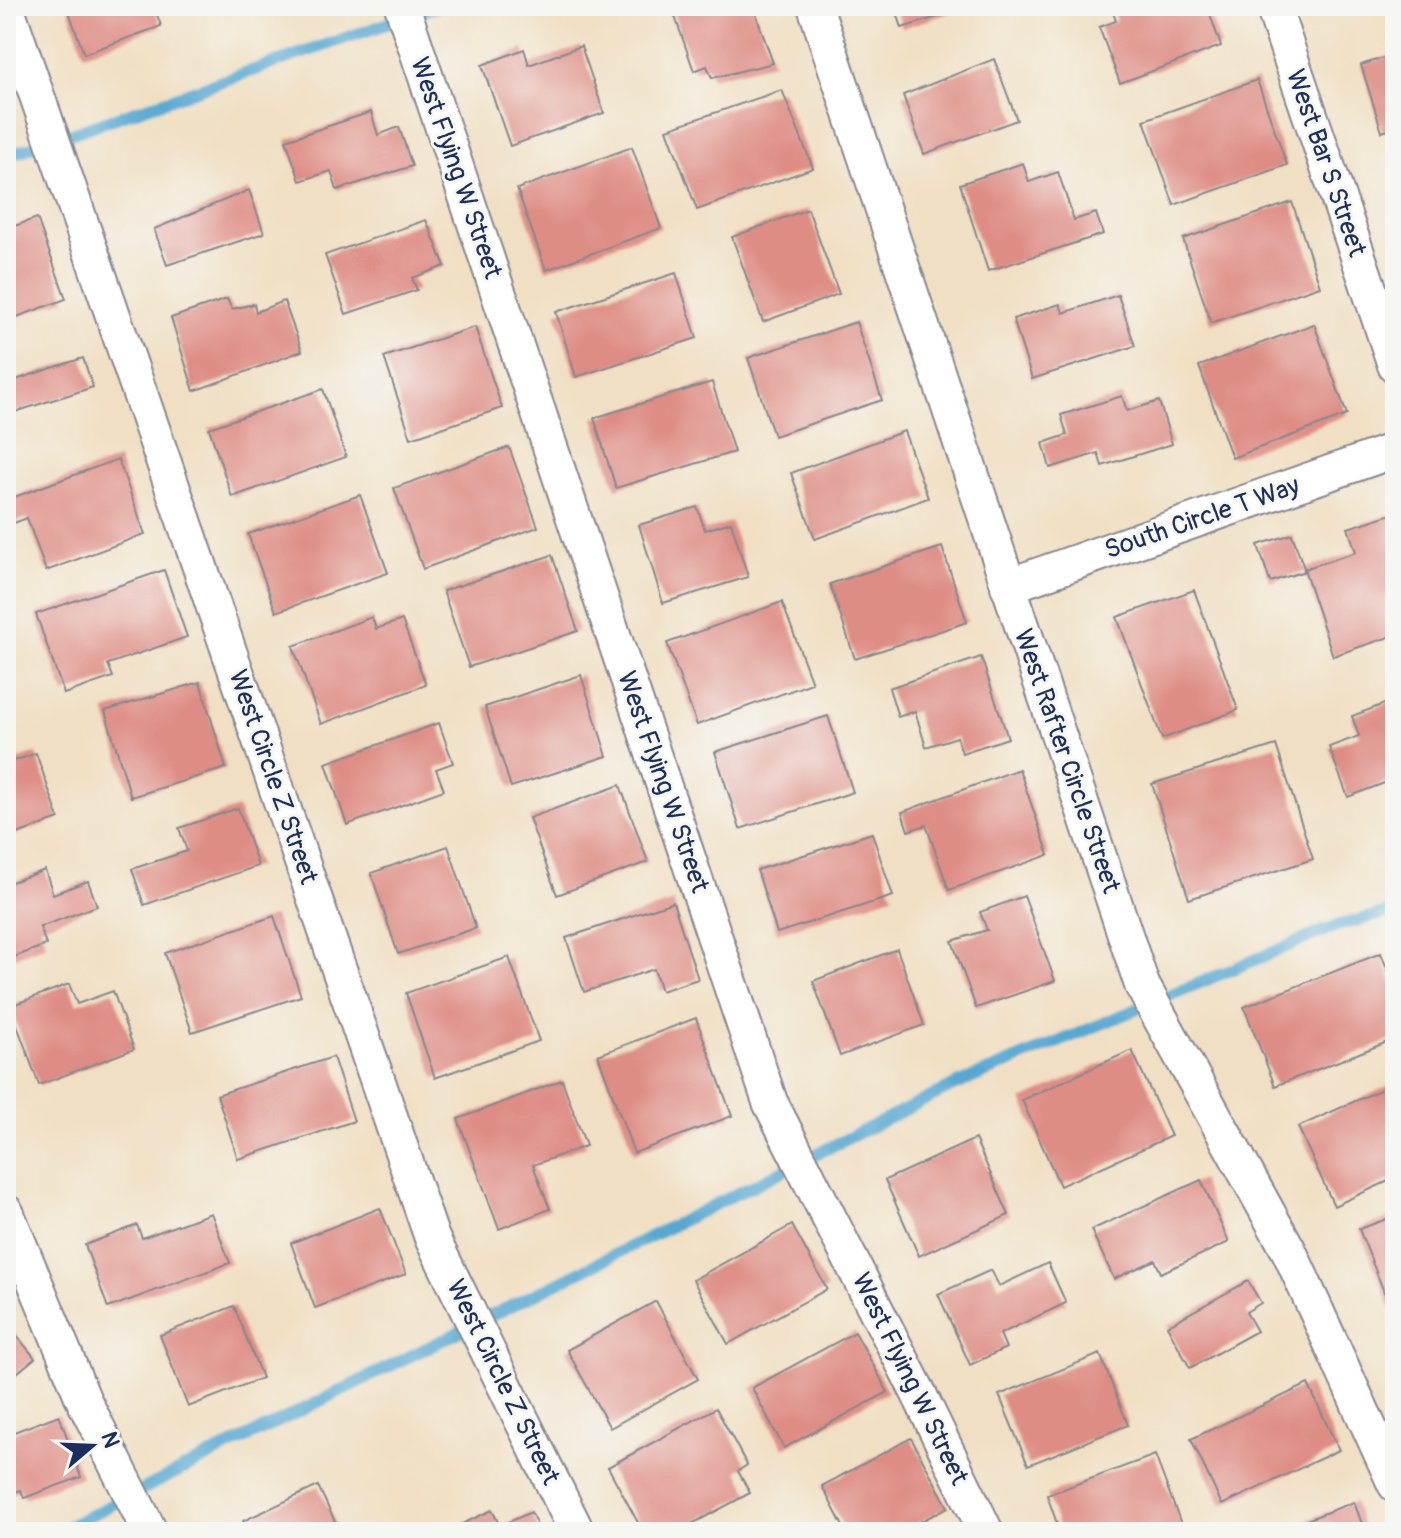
<svg xmlns="http://www.w3.org/2000/svg" width="1401" height="1538" font-family="Pangolin,sans-serif">
  <style>
    .lines { fill: none; stroke-linecap: round; stroke-linejoin: round }
    .stream { stroke: #56a8d1; stroke-width: 12 }
    .building { fill: #de8d84 }
    .minor-casing { stroke: #868790; stroke-width: 38 }
    .minor { stroke: #fff; stroke-width: 34 }
    .labels { text-anchor: middle; dominant-baseline: central; stroke-width: 6; stroke-linejoin: round; paint-order: stroke }
    .street-label { font-size: 26px; fill: #1b2f5e; stroke: #f6f6f2 }
  </style>
  <rect width="100%" height="100%" fill="#f6f6f2"/>
  <filter id="ink" filterUnits="userSpaceOnUse"><feTurbulence type="fractalNoise" baseFrequency=".0125" numOctaves="2"/><feDisplacementMap in="SourceGraphic" scale="16" xChannelSelector="R" yChannelSelector="G"/><feConvolveMatrix kernelMatrix="1 2 1 2 8 2 1 2 1" color-interpolation-filters="sRGB"/></filter>
  <filter id="wash" filterUnits="userSpaceOnUse"><feTurbulence type="fractalNoise" baseFrequency=".006" numOctaves="4" result="noise"/><feDisplacementMap in="SourceGraphic" scale="32" xChannelSelector="R" yChannelSelector="G"/><feGaussianBlur stdDeviation="1.8" result="paint"/><feColorMatrix in="noise" values="0 0 0 0 0 0 0 0 0 0 0 0 0 0 0 0 0 1.4 0 .05"/><feComposite in="paint" operator="in"/></filter>
  <g filter="url(#wash)">
    <rect width="100%" height="100%" fill="#f0dfc2"/>
    <g class="lines">
      <g class="stream">
        <path d="M6 156 438 6"/>
        <path d="M52 1532 69 1526 953 1086 1336 926 1395 911"/>
      </g>
    </g>
    <g id="blocks">
      <g class="building">
        <path d="M67 6H154L161 26 84 54Z"/>
        <path d="M676 6H753L773 63 712 78 707 66 694 71 672 8Z"/>
        <path d="M895 6H969V7L902 28Z"/>
        <path d="M1111 6H1207L1221 46 1120 83 1099 27 1116 21Z"/>
        <path d="M581 46 604 113 510 146 482 65 524 49 529 65Z"/>
        <path d="M1395 54V128L1382 132 1361 65Z"/>
        <path d="M994 59 1017 120 924 154 903 95Z"/>
        <path d="M1257 80 1287 165 1174 205 1144 120Z"/>
        <path d="M782 90 813 168 697 210 667 129Z"/>
        <path d="M371 112 378 135 399 127 412 166 337 190 331 171 300 181 286 140Z"/>
        <path d="M632 147 661 228 546 270 517 189Z"/>
        <path d="M1023 163 1029 182 1058 172 1074 220 1096 213 1103 234 988 271 960 184Z"/>
        <path d="M249 190 264 233 167 265 154 229Z"/>
        <path d="M1292 202 1320 286 1211 323 1183 239Z"/>
        <path d="M808 209 839 294 763 322 732 237Z"/>
        <path d="M37 218 66 299 6 321V229Z"/>
        <path d="M426 220 445 266 412 278 417 290 346 314 325 255Z"/>
        <path d="M676 273 697 338 576 377 556 312Z"/>
        <path d="M1118 295 1135 346 1032 379 1013 319 1060 304 1063 313Z"/>
        <path d="M227 299 232 309 254 304 256 312 284 301 302 351 194 391 171 318Z"/>
        <path d="M856 322 882 400 774 436 748 358Z"/>
        <path d="M1314 324 1347 415 1232 458 1199 366Z"/>
        <path d="M475 327 502 408 411 438 384 357Z"/>
        <path d="M83 358 93 387 6 415V383Z"/>
        <path d="M712 382 734 452 616 488 594 418Z"/>
        <path d="M323 389 346 457 232 497 209 428Z"/>
        <path d="M1122 396 1127 411 1159 401 1172 444 1102 466 1098 453 1050 468 1043 443 1067 435 1061 415Z"/>
        <path d="M904 431 928 498 815 539 791 473Z"/>
        <path d="M509 447 538 527 423 569 394 488Z"/>
        <path d="M118 459 145 534 46 571 27 518 6 526V500Z"/>
        <path d="M360 495 388 573 276 612 248 534Z"/>
        <path d="M697 507 705 530 731 522 748 577 663 603 639 525Z"/>
        <path d="M1395 513V635L1333 656 1304 569 1356 552 1348 528Z"/>
        <path d="M1292 534 1305 571 1270 582 1258 545Z"/>
        <path d="M942 547 967 622 855 659 830 584Z"/>
        <path d="M552 555 578 631 469 667 443 591Z"/>
        <path d="M164 570 187 637 108 664 113 677 64 694 36 614Z"/>
        <path d="M1194 590 1238 710 1162 739 1117 617Z"/>
        <path d="M782 602 812 683 697 725 667 643Z"/>
        <path d="M372 617 376 629 402 620 426 685 321 724 293 646Z"/>
        <path d="M981 657 1008 738 962 753 957 737 926 747 915 711 898 717 889 688Z"/>
        <path d="M581 675 607 756 511 787 485 707Z"/>
        <path d="M200 682 226 768 131 797 105 711Z"/>
        <path d="M1395 700V779L1348 797 1329 747 1359 736 1352 716Z"/>
        <path d="M828 716 853 792 740 829 715 752Z"/>
        <path d="M439 723 453 763 436 769 444 790 347 825 326 763Z"/>
        <path d="M1276 745 1313 859 1189 899 1152 784Z"/>
        <path d="M36 753 59 819 6 838V764Z"/>
        <path d="M1019 769 1049 855 949 890 926 825 908 831 902 812Z"/>
        <path d="M620 785 648 862 557 895 529 818Z"/>
        <path d="M238 808 258 866 144 905 132 869 187 851 179 828Z"/>
        <path d="M872 833 893 896 777 933 757 870Z"/>
        <path d="M448 846 476 928 398 954 371 873Z"/>
        <path d="M45 870 53 894 88 881 97 906 40 927 46 945 6 960V884Z"/>
        <path d="M1024 896 1055 981 976 1008 952 941 987 930 980 912Z"/>
        <path d="M673 902 698 979 661 991 654 969 584 992 566 938Z"/>
        <path d="M274 916 301 996 192 1032 165 953Z"/>
        <path d="M897 949 924 1025 840 1056 813 981Z"/>
        <path d="M1381 953 1395 989V1039L1275 1086 1244 1007Z"/>
        <path d="M509 957 539 1041 435 1078 406 993Z"/>
        <path d="M69 984 77 1004 113 991 134 1049 39 1085 10 1006Z"/>
        <path d="M696 1018 732 1116 634 1153 598 1055Z"/>
        <path d="M1132 1050 1171 1136 1060 1186 1022 1100Z"/>
        <path d="M333 1057 354 1121 238 1159 217 1095Z"/>
        <path d="M562 1080 586 1146 533 1165 550 1209 499 1229 458 1119Z"/>
        <path d="M1395 1083V1178L1334 1206 1298 1127Z"/>
        <path d="M975 1139 1009 1215 919 1256 885 1180Z"/>
        <path d="M1201 1180 1229 1242 1161 1273 1155 1260 1114 1279 1091 1230Z"/>
        <path d="M380 1208 406 1274 315 1308 291 1243Z"/>
        <path d="M211 1213 230 1263 108 1308 85 1245 137 1225 142 1238Z"/>
        <path d="M1395 1216V1305L1390 1307 1359 1229Z"/>
        <path d="M792 1225 827 1289 728 1344 693 1280Z"/>
        <path d="M1048 1263 1066 1303 1000 1334 1006 1348 970 1365 938 1294 991 1270 999 1286Z"/>
        <path d="M1248 1281 1261 1303 1246 1312 1257 1331 1190 1368 1167 1326Z"/>
        <path d="M656 1301 698 1379 610 1428 567 1350Z"/>
        <path d="M234 1306 262 1378 188 1407 160 1335Z"/>
        <path d="M6 1322 35 1358 6 1382Z"/>
        <path d="M855 1332 888 1392 784 1448 752 1388Z"/>
        <path d="M1100 1354 1128 1425 1028 1465 999 1395Z"/>
        <path d="M1308 1384 1339 1450 1222 1505 1191 1439Z"/>
        <path d="M716 1408 747 1465 738 1471 750 1493 677 1532H643L608 1467Z"/>
        <path d="M59 1415 81 1477 24 1498 21 1490 6 1495V1435Z"/>
        <path d="M911 1438 948 1507 901 1532H846L822 1486Z"/>
        <path d="M1155 1455 1184 1532H1060L1047 1495Z"/>
        <path d="M318 1486 340 1532H248L243 1521Z"/>
        <path d="M1354 1502 1365 1532H1275Z"/>
        <path d="M492 1510 500 1526 531 1512 540 1532H445Z"/>
      </g>
    </g>
  </g>
  <g filter="url(#ink)">
    <use href="#blocks" fill-opacity="0" stroke="#868790" stroke-width="2"/>
    <g class="lines">
      <defs>
        <g id="minor">
          <path d="M6 6 432 1238 577 1532"/>
          <path d="M402 6 770 1102 918 1392 986 1532"/>
          <path d="M815 6 1142 985 1289 1251 1395 1484"/>
          <path d="M1273 6 1395 365"/>
          <path d="M1008 586 1395 450"/>
          <path d="M6 1212 84 1401 150 1532"/>
        </g>
      </defs>
      <use href="#minor" class="minor-casing"/>
      <use href="#minor" class="minor"/>
    </g>
  </g>
  <g class="labels">
    <g class="street-label">
      <text transform="translate(1326 163) rotate(71)">West Bar S Street</text>
      <text transform="translate(456 168) rotate(71)">West Flying W Street</text>
      <text transform="translate(1202 518) rotate(-19)">South Circle T Way</text>
      <text transform="translate(1067 761) rotate(71)">West Rafter Circle Street</text>
      <text transform="translate(273 777) rotate(71)">West Circle Z Street</text>
      <text transform="translate(663 782) rotate(71)">West Flying W Street</text>
      <text transform="translate(910 1379) rotate(64)">West Flying W Street</text>
      <text transform="translate(503 1382) rotate(64)">West Circle Z Street</text>
    </g>
  </g>
  <rect width="1401" height="1538" fill="none" stroke="#f6f6f2" stroke-width="32"/>
  <g transform="translate(92 1446) rotate(71)" stroke="#f6f6f2" stroke-width="6" paint-order="stroke">
  <path d="M0-6L14 30L0 20L-14 30Z" fill="#1b2f5e"/>
  <text y="-12" font-size="22" font-weight="bold" text-anchor="middle" fill="#1b2f5e">N</text>
  </g>
</svg>
